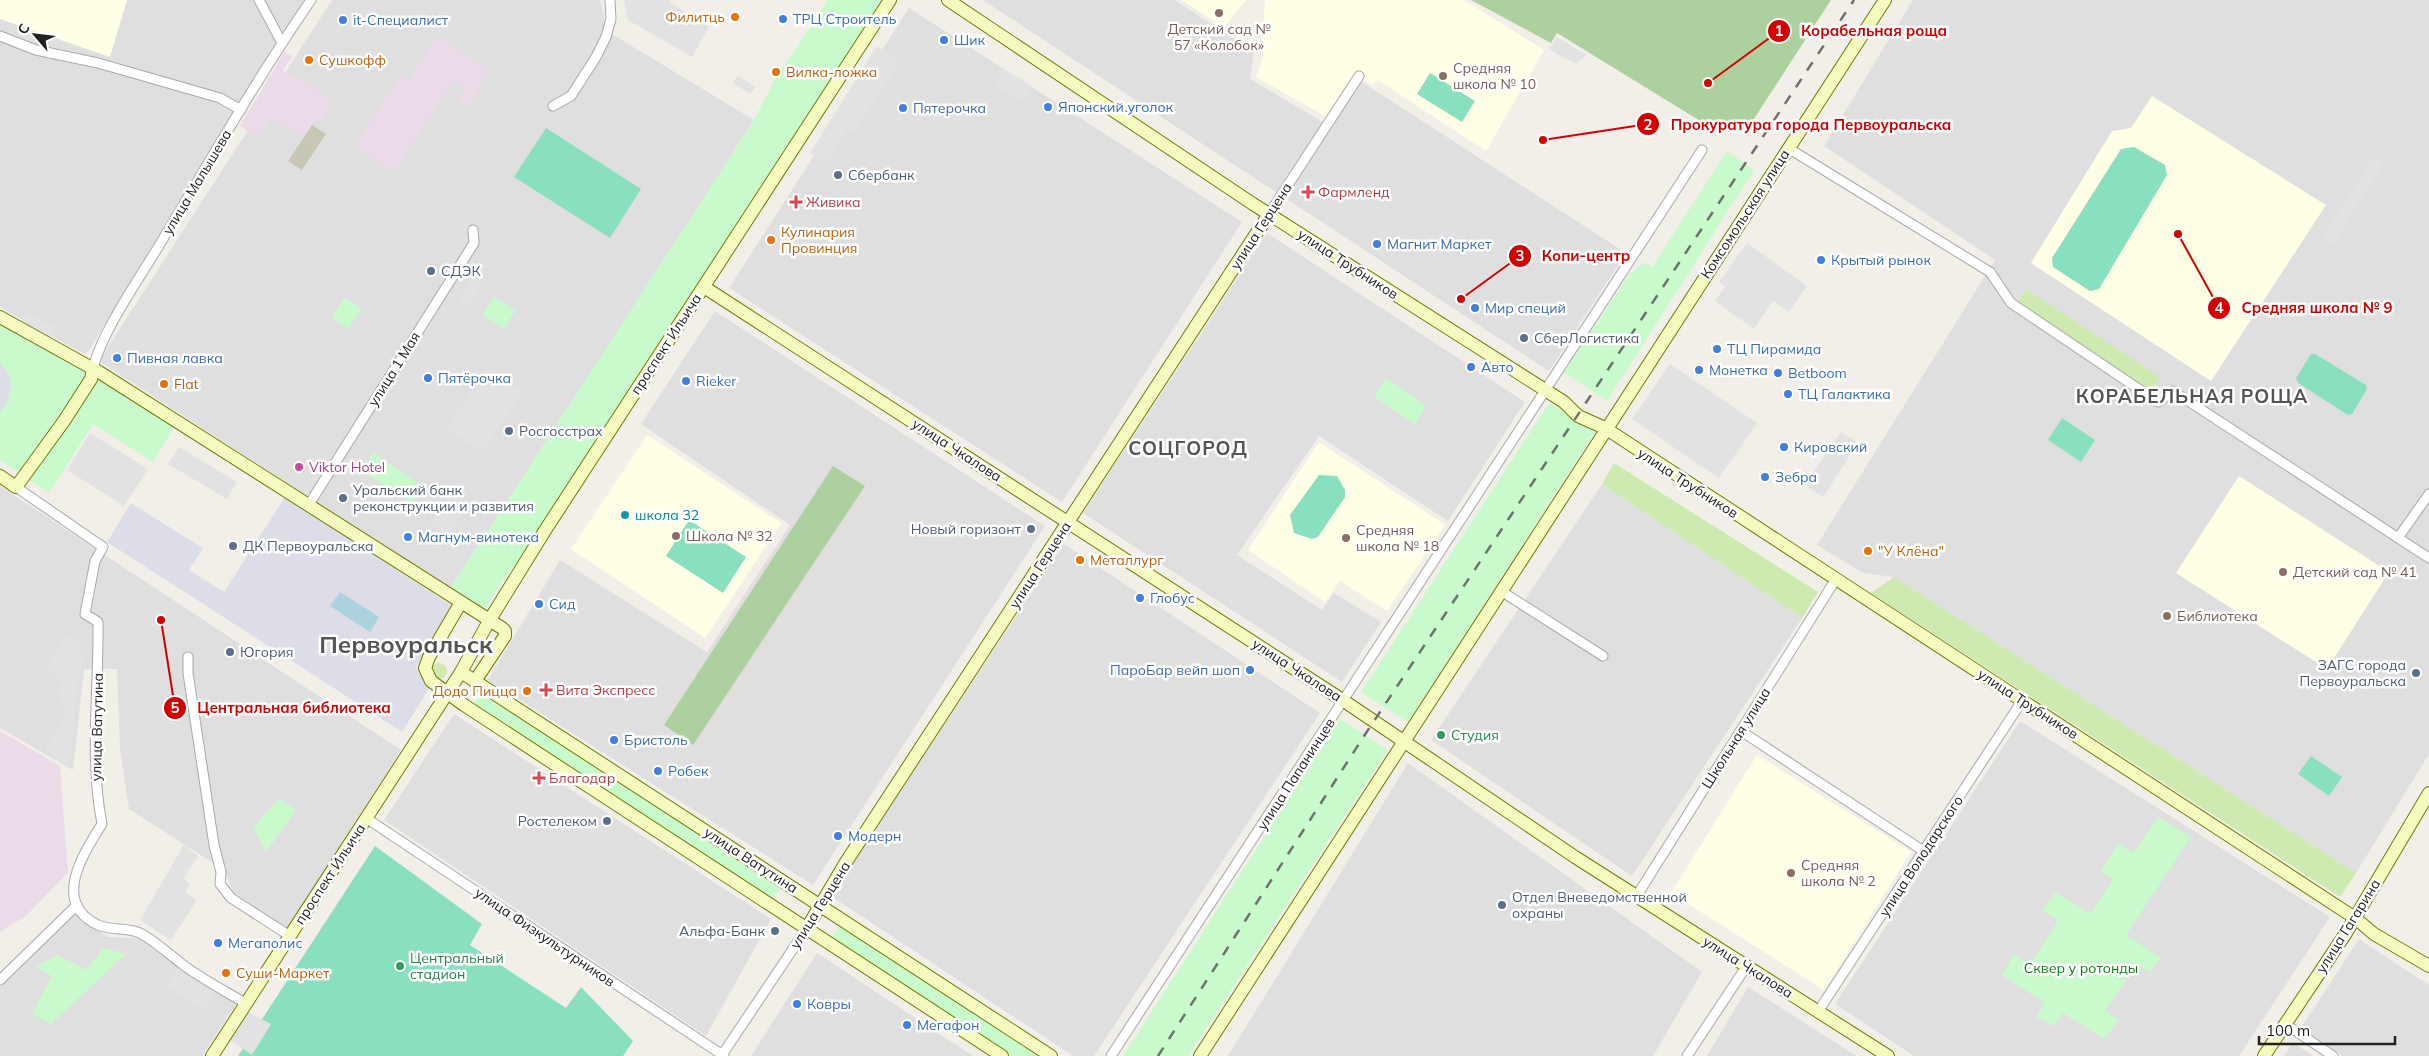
<svg xmlns="http://www.w3.org/2000/svg" width="2429" height="1056" font-family="Mulish,sans-serif">
  <style>
    .residential { fill: #e0dfdf }
    .industrial { fill: #ebdbe8 }
    .education { fill: #ffffe5 }
    .construction { fill: #c7c7b4 }
    .grass { fill: #cdebb0 }
    .forest { fill: #add19e }
    .park { fill: #c8facc }
    .pitch { fill: #88e0be }
    .parking { fill: #e2e2e2 }
    .plaza { fill: #dddde8 }
    .water { fill: #aad3df }
    .lines { fill: none; stroke-linecap: round; stroke-linejoin: round }
    .street-casing { stroke: #a9a9a9; stroke-width: 11 }
    .secondary-casing { stroke: #707d05; stroke-width: 14 }
    .street { stroke: #fff; stroke-width: 9 }
    .secondary { stroke: #f7fabf; stroke-width: 12 }
    .rail { stroke: #707070; stroke-width: 2.5; stroke-dasharray: 10 10; stroke-linecap: butt }
    .education-dot { fill: #8d6e63; stroke: #fff; stroke-width: 2 }
    .food-dot { fill: #e8710a; stroke: #fff; stroke-width: 2 }
    .shop-dot { fill: #3f7fe0; stroke: #fff; stroke-width: 2 }
    .service-dot { fill: #5c6f8a; stroke: #fff; stroke-width: 2 }
    .health-dot { fill: #e0444e; stroke: #fff; stroke-width: 2 }
    .hotel-dot { fill: #d1479c; stroke: #fff; stroke-width: 2 }
    .culture-dot { fill: #0f9aa8; stroke: #fff; stroke-width: 2 }
    .leisure-dot { fill: #2e9e5b; stroke: #fff; stroke-width: 2 }
    .labels { text-anchor: middle; dominant-baseline: central; stroke-width: 5; stroke-linejoin: round; paint-order: stroke }
    .food-label { font-size: 14px; fill: #c56008; stroke: #fff; text-anchor: start }
    .shop-label { font-size: 14px; fill: #366cbe; stroke: #fff; text-anchor: start }
    .education-label { font-size: 14px; fill: #785e54; stroke: #fff; text-anchor: start }
    .service-label { font-size: 14px; fill: #4e5e75; stroke: #fff; text-anchor: start }
    .street-label { font-size: 14px; fill: #222; stroke: #fff }
    .health-label { font-size: 14px; fill: #be3a42; stroke: #fff; text-anchor: start }
    .hotel-label { font-size: 14px; fill: #b23c85; stroke: #fff; text-anchor: start }
    .culture-label { font-size: 14px; fill: #0d838f; stroke: #fff; text-anchor: start }
    .leisure-label { font-size: 14px; fill: #27864d; stroke: #fff; text-anchor: start }
    .park-label { font-size: 14px; fill: #0c8416; stroke: #fff }
    .district-label { font-size: 19px; font-weight: bold; letter-spacing: 1px; fill: #555; stroke: #fff }
    .town-label { font-size: 24px; font-weight: bold; fill: #555; stroke: #fff }
    .leader { fill: none; stroke: #d40000; stroke-width: 2 }
    .callout-dot { fill: #d40000; stroke: #fff; stroke-width: 2 }
    .mark-label { font-size: 15px; text-anchor: middle; font-weight: bold; fill: #fff }
    .callout-label { font-size: 15px; text-anchor: middle; font-weight: bold; fill: #d40000; stroke: #fff; stroke-width: 5; stroke-linejoin: round; paint-order: stroke }
  </style>
  <rect width="100%" height="100%" fill="#f2efe9"/>
  <g class="residential">
    <path d="M0 0H304L86 355 0 307Z"/>
    <path d="M332 0H600L607 31 754 120 562 423 450 589 99 361Z"/>
    <path d="M983 0H1175L1254 52 1250 79 1331 127 1362 82 1626 253 1549 371Z"/>
    <path d="M1913 0H2429V754L2356 873 1894 577 1863 573 1817 545 1995 260 1824 146Z"/>
    <path d="M909 8 1242 222 1062 502 729 288Z"/>
    <path d="M1267 233 1525 402 1448 521 1319 436 1237 555 1322 610 1334 593 1381 622 1342 682 1083 513Z"/>
    <path d="M715 311 1045 526 813 885 488 680 560 560 707 652 790 525 641 424Z"/>
    <path d="M1602 484 1802 618 1632 876 1431 740Z"/>
    <path d="M0 486 401 750 288 928 234 893 224 870 129 809 120 750 117 669H84L73 770 0 728Z"/>
    <path d="M1064 544 1320 713 1094 1056H1073L831 896Z"/>
    <path d="M454 714 771 919 706 1036 384 820Z"/>
    <path d="M2020 721 2330 917 2239 1056H1914L1835 1004Z"/>
    <path d="M1408 763 1702 972 1653 1056H1228Z"/>
    <path d="M74 913 107 937 139 938 157 946 236 1004 202 1056H0V987Z"/>
    <path d="M2359 939 2429 985V1056H2343L2301 1028Z"/>
    <path d="M817 953 973 1056H751Z"/>
    <path d="M1748 987 1857 1056H1707Z"/>
    <path d="M2293 1043 2314 1056H2284Z"/>
  </g>
  <g class="industrial">
    <path d="M437 36 490 71 468 106 458 100 466 88 453 80 394 172 355 147 401 75 409 80Z"/>
    <path d="M284 52 292 56 283 71 334 101 321 121 315 118 304 137 271 117 259 138 240 126Z"/>
    <path d="M0 731 60 766 68 872 27 915 0 932Z"/>
  </g>
  <g class="education">
    <path d="M0 0H127L110 57 0 19Z"/>
    <path d="M1181 0H1246L1224 27Z"/>
    <path d="M1265 0H1464L1544 50 1486 151 1378 80 1372 85 1355 74 1327 117 1256 77 1264 54 1262 49Z"/>
    <path d="M2152 96 2326 205 2211 381 2031 263 2112 131 2131 128Z"/>
    <path d="M647 435 781 523 705 638 571 549Z"/>
    <path d="M1319 442 1445 525 1387 611 1340 581 1325 602 1248 550Z"/>
    <path d="M2239 476 2389 572 2327 669 2176 573Z"/>
    <path d="M1757 755 1911 852 1824 990 1671 893Z"/>
  </g>
  <path class="construction" d="M312 125 326 134 302 170 288 161Z"/>
  <g class="grass">
    <path d="M2026 289 2160 377 2151 390 2016 304Z"/>
    <path d="M1614 463 1818 592 1802 618 1602 484Z"/>
    <path d="M1894 577 2356 873 2340 897 1871 593Z"/>
    <circle cx="439" cy="671" r="8"/>
  </g>
  <g class="forest">
    <path d="M1471 0H1831L1752 122 1745 128 1710 127 1557 33 1551 43Z"/>
    <path d="M833 466 865 486 693 745 664 725Z"/>
  </g>
  <g class="park">
    <path d="M828 0H885L522 557 502 581 484 611 450 589 754 120 773 83Z"/>
    <path d="M1727 151 1754 170 1607 401 1564 372 1630 274 1645 262 1652 267Z"/>
    <path d="M345 297 362 309 348 329 332 317Z"/>
    <path d="M494 297 515 311 504 329 482 315Z"/>
    <path d="M0 324 76 364 174 427 153 462 93 424 49 493 0 460Z"/>
    <path d="M1386 378 1426 405 1415 425 1374 396Z"/>
    <path d="M1549 403 1595 432 1408 722 1361 692Z"/>
    <path d="M373 453 424 487 412 504 361 470Z"/>
    <path d="M481 694 781 887 771 901 473 705Z"/>
    <path d="M1340 719 1388 750 1188 1056H1123Z"/>
    <path d="M279 799 296 810 266 852 253 827Z"/>
    <path d="M2158 817 2191 837 2126 935 2161 958 2150 972 2137 963 2105 1011 2119 1020 2104 1039 2063 1013 2054 1026 2036 1017 2045 1003 2002 975 2014 954 2030 965 2058 921 2042 910 2056 892 2090 914 2113 879 2100 871 2119 843 2133 853Z"/>
    <path d="M840 926 1039 1056H1012L831 939Z"/>
    <path d="M103 948 126 954 51 1024 32 1014 52 976 35 966 58 955 86 970Z"/>
  </g>
  <g class="pitch">
    <path d="M1430 73 1475 101 1462 122 1417 94Z"/>
    <path d="M546 128 641 189 610 238 514 177Z"/>
    <path d="M2134 147 2165 165 2167 175 2099 289 2090 291 2053 267 2052 258 2121 149Z"/>
    <path d="M2311 354H2315L2366 385 2367 389 2352 414 2348 415 2298 383 2296 378Z"/>
    <path d="M2062 418 2095 440 2081 462 2048 440Z"/>
    <path d="M1319 475 1337 476 1345 490V497L1318 537 1312 539 1294 533 1290 515Z"/>
    <path d="M689 520 746 557 723 593 666 556Z"/>
    <path d="M2311 756 2342 777 2329 796 2298 774Z"/>
    <path d="M375 846 482 924 470 945 566 1008 581 987 633 1041 623 1056H238Z"/>
  </g>
  <g class="parking">
    <path d="M624 0H670L669 2 709 27 692 57 628 20Z"/>
    <path d="M1557 37 1587 55 1576 64 1549 49Z"/>
    <path d="M877 46 899 61 855 133 848 129 827 163 810 153Z"/>
    <path d="M1004 69 1032 86 1023 102 994 85Z"/>
    <path d="M738 76 756 87 750 94 733 83Z"/>
    <path d="M2373 157 2384 163 2333 244 2323 237Z"/>
    <path d="M1747 243 1807 286 1789 312 1773 301 1754 329 1715 301 1725 287 1719 282Z"/>
    <path d="M473 278 482 284 469 305 459 298Z"/>
    <path d="M26 312 56 328 51 337 21 321Z"/>
    <path d="M1670 364 1757 423 1719 478 1632 419Z"/>
    <path d="M486 368 523 391 482 453 447 428Z"/>
    <path d="M1841 432 1858 443 1823 497 1805 485Z"/>
    <path d="M90 433 148 469 124 506 67 470Z"/>
    <path d="M179 447 237 482 227 499 168 464Z"/>
    <path d="M449 495 467 506 449 535 431 524Z"/>
    <path d="M67 636 80 641 82 668 77 687 70 767 44 749 65 716 66 708 56 694 64 682 45 669Z"/>
    <path d="M184 845 198 856 183 879 190 884 185 892 197 900 171 940 140 920Z"/>
    <path d="M179 966 217 990 203 1010 166 986Z"/>
    <path d="M248 1012 271 1024 252 1055 230 1040Z"/>
  </g>
  <g class="plaza">
    <path d="M0 363 9 375 11 387 7 403 0 412Z"/>
    <path d="M285 497 452 606 416 667 430 687 402 732 107 542 131 503 203 548 189 570 224 592Z"/>
  </g>
  <path class="water" d="M340 592 379 617 370 632 330 606Z"/>
  <g class="lines">
    <defs>
      <g id="street">
        <path d="M259 0 282 43"/>
        <path d="M0 36 36 50 98 63 220 98 241 110"/>
        <path d="M553 106 571 96 596 57 606 37 611 19 610 0"/>
        <path d="M1788 148 1990 272 2011 303 2158 402 2173 391 2429 558"/>
        <path d="M1269 214 1359 76"/>
        <path d="M93 369C102 330 142 275 163 239 211 159 258 77 311 0"/>
        <path d="M16 487 103 547 95 561 85 614 98 622C99 690 89 757 102 824 83 854 51 903 98 925 112 931 130 927 142 934 157 943 169 954 182 964 202 979 225 991 247 1004"/>
        <path d="M308 506 474 243 473 230"/>
        <path d="M2398 538 2429 494"/>
        <path d="M1501 591 1603 656"/>
        <path d="M188 657V673L214 845 221 872 220 884 231 898 290 936"/>
        <path d="M1741 731 1925 852"/>
        <path d="M366 818 724 1056"/>
        <path d="M1636 897 1836 579"/>
        <path d="M0 980 77 905"/>
        <path d="M1819 1010 2022 701"/>
        <path d="M2285 1024 2333 1056"/>
        <path d="M722 1055 807 928"/>
        <path d="M1111 1056 1702 150"/>
        <path d="M1687 1056 1746 967"/>
      </g>
      <g id="secondary">
        <path d="M948 0 1253 204 1564 402 1578 416 1605 428 2355 918 2374 934 2429 966"/>
        <path d="M704 287 1344 701 1575 857 1888 1056"/>
        <path d="M0 317 99 372 502 628 505 631V636L475 681"/>
        <path d="M0 476 16 487 64 421 91 379 93 369"/>
        <path d="M460 604 429 657 425 668 431 681 464 705 1002 1056"/>
        <path d="M461 672 1051 1056"/>
        <path d="M807 928 846 862 1269 214"/>
        <path d="M212 1056 461 672 489 621 544 532 890 0"/>
        <path d="M1200 1056 1885 0"/>
        <path d="M2264 1056 2346 933 2429 793"/>
      </g>
    </defs>
    <use href="#street" class="street-casing"/>
    <use href="#secondary" class="secondary-casing"/>
    <use href="#street" class="street"/>
    <use href="#secondary" class="secondary"/>
    <path class="rail" d="M1158 1056 1366 733 1854 0"/>
  </g>
  <g class="education-dot">
    <circle cx="1219" cy="13" r="5"/>
    <circle cx="1443" cy="76" r="5"/>
    <circle cx="676" cy="536" r="5"/>
    <circle cx="1346" cy="538" r="5"/>
    <circle cx="2283" cy="572" r="5"/>
    <circle cx="2167" cy="616" r="5"/>
    <circle cx="1791" cy="873" r="5"/>
  </g>
  <g class="food-dot">
    <circle cx="735" cy="17" r="5"/>
    <circle cx="309" cy="60" r="5"/>
    <circle cx="776" cy="72" r="5"/>
    <circle cx="771" cy="240" r="5"/>
    <circle cx="164" cy="384" r="5"/>
    <circle cx="1868" cy="551" r="5"/>
    <circle cx="1080" cy="560" r="5"/>
    <circle cx="527" cy="691" r="5"/>
    <circle cx="226" cy="973" r="5"/>
  </g>
  <g class="shop-dot">
    <circle cx="783" cy="19" r="5"/>
    <circle cx="343" cy="20" r="5"/>
    <circle cx="944" cy="40" r="5"/>
    <circle cx="1048" cy="107" r="5"/>
    <circle cx="903" cy="108" r="5"/>
    <circle cx="1377" cy="244" r="5"/>
    <circle cx="1821" cy="260" r="5"/>
    <circle cx="1475" cy="308" r="5"/>
    <circle cx="1717" cy="349" r="5"/>
    <circle cx="117" cy="358" r="5"/>
    <circle cx="1471" cy="367" r="5"/>
    <circle cx="1699" cy="370" r="5"/>
    <circle cx="1778" cy="373" r="5"/>
    <circle cx="428" cy="378" r="5"/>
    <circle cx="686" cy="381" r="5"/>
    <circle cx="1788" cy="394" r="5"/>
    <circle cx="1784" cy="447" r="5"/>
    <circle cx="1765" cy="477" r="5"/>
    <circle cx="408" cy="537" r="5"/>
    <circle cx="1140" cy="598" r="5"/>
    <circle cx="539" cy="604" r="5"/>
    <circle cx="1250" cy="670" r="5"/>
    <circle cx="614" cy="740" r="5"/>
    <circle cx="658" cy="771" r="5"/>
    <circle cx="838" cy="836" r="5"/>
    <circle cx="218" cy="943" r="5"/>
    <circle cx="797" cy="1004" r="5"/>
    <circle cx="907" cy="1025" r="5"/>
  </g>
  <g class="service-dot">
    <circle cx="838" cy="175" r="5"/>
    <circle cx="431" cy="271" r="5"/>
    <circle cx="1524" cy="338" r="5"/>
    <circle cx="509" cy="431" r="5"/>
    <circle cx="343" cy="498" r="5"/>
    <circle cx="1031" cy="529" r="5"/>
    <circle cx="233" cy="546" r="5"/>
    <circle cx="230" cy="652" r="5"/>
    <circle cx="2416" cy="673" r="5"/>
    <circle cx="607" cy="821" r="5"/>
    <circle cx="1502" cy="905" r="5"/>
    <circle cx="775" cy="931" r="5"/>
  </g>
  <g class="health-dot">
    <path d="M1305.5 184.5h5v5h5v5h-5v5h-5v-5h-5v-5h5z"/>
    <path d="M793.5 194.5h5v5h5v5h-5v5h-5v-5h-5v-5h5z"/>
    <path d="M543.5 682.5h5v5h5v5h-5v5h-5v-5h-5v-5h5z"/>
    <path d="M536.5 770.5h5v5h5v5h-5v5h-5v-5h-5v-5h5z"/>
  </g>
  <circle class="hotel-dot" cx="299" cy="467" r="5"/>
  <circle class="culture-dot" cx="625" cy="515" r="5"/>
  <g class="leisure-dot">
    <circle cx="1441" cy="735" r="5"/>
    <circle cx="400" cy="966" r="5"/>
  </g>
  <g class="labels">
    <g class="food-label">
      <text x="725" y="17" text-anchor="end">Филитць</text>
      <text x="319" y="60">Сушкофф</text>
      <text x="786" y="72">Вилка-ложка</text>
      <text x="781" y="232">Кулинария<tspan x="781" dy="16">Провинция</tspan></text>
      <text x="174" y="384">Flat</text>
      <text x="1878" y="551">"У Клёна"</text>
      <text x="1090" y="560">Металлург</text>
      <text x="517" y="691" text-anchor="end">Додо Пицца</text>
      <text x="236" y="973">Суши-Маркет</text>
    </g>
    <g class="shop-label">
      <text x="793" y="19">ТРЦ Строитель</text>
      <text x="353" y="20">it-Специалист</text>
      <text x="954" y="40">Шик</text>
      <text x="1058" y="107">Японский уголок</text>
      <text x="913" y="108">Пятерочка</text>
      <text x="1387" y="244">Магнит Маркет</text>
      <text x="1831" y="260">Крытый рынок</text>
      <text x="1485" y="308">Мир специй</text>
      <text x="1727" y="349">ТЦ Пирамида</text>
      <text x="127" y="358">Пивная лавка</text>
      <text x="1481" y="367">Авто</text>
      <text x="1709" y="370">Монетка</text>
      <text x="1788" y="373">Betboom</text>
      <text x="438" y="378">Пятёрочка</text>
      <text x="696" y="381">Rieker</text>
      <text x="1798" y="394">ТЦ Галактика</text>
      <text x="1794" y="447">Кировский</text>
      <text x="1775" y="477">Зебра</text>
      <text x="418" y="537">Магнум-винотека</text>
      <text x="1150" y="598">Глобус</text>
      <text x="549" y="604">Сид</text>
      <text x="1240" y="670" text-anchor="end">ПароБар вейп шоп</text>
      <text x="624" y="740">Бристоль</text>
      <text x="668" y="771">Робек</text>
      <text x="848" y="836">Модерн</text>
      <text x="228" y="943">Мегаполис</text>
      <text x="807" y="1004">Ковры</text>
      <text x="917" y="1025">Мегафон</text>
    </g>
    <g class="education-label">
      <text x="1219" y="29" text-anchor="middle">Детский сад №<tspan x="1219" dy="16">57 «Колобок»</tspan></text>
      <text x="1453" y="68">Средняя<tspan x="1453" dy="16">школа № 10</tspan></text>
      <text x="1356" y="530">Средняя<tspan x="1356" dy="16">школа № 18</tspan></text>
      <text x="686" y="536">Школа № 32</text>
      <text x="2293" y="572">Детский сад № 41</text>
      <text x="2177" y="616">Библиотека</text>
      <text x="1801" y="865">Средняя<tspan x="1801" dy="16">школа № 2</tspan></text>
    </g>
    <g class="service-label">
      <text x="848" y="175">Сбербанк</text>
      <text x="441" y="271">СДЭК</text>
      <text x="1534" y="338">СберЛогистика</text>
      <text x="519" y="431">Росгосстрах</text>
      <text x="353" y="490">Уральский банк<tspan x="353" dy="16">реконструкции и развития</tspan></text>
      <text x="1021" y="529" text-anchor="end">Новый горизонт</text>
      <text x="243" y="546">ДК Первоуральска</text>
      <text x="240" y="652">Югория</text>
      <text x="2406" y="665" text-anchor="end">ЗАГС города<tspan x="2406" dy="16">Первоуральска</tspan></text>
      <text x="597" y="821" text-anchor="end">Ростелеком</text>
      <text x="1512" y="897">Отдел Вневедомственной<tspan x="1512" dy="16">охраны</tspan></text>
      <text x="765" y="931" text-anchor="end">Альфа-Банк</text>
    </g>
    <g class="street-label">
      <text transform="translate(197 182) rotate(-59)">улица Малышева</text>
      <text transform="translate(1745 214) rotate(-57)">Комсомольская улица</text>
      <text transform="translate(1261 226) rotate(-57)">улица Герцена</text>
      <text transform="translate(1348 264) rotate(33)">улица Трубников</text>
      <text transform="translate(666 344) rotate(-57)">проспект Ильича</text>
      <text transform="translate(394 369) rotate(-58)">улица 1 Мая</text>
      <text transform="translate(957 450) rotate(33)">улица Чкалова</text>
      <text transform="translate(1688 483) rotate(33)">улица Трубников</text>
      <text transform="translate(1040 565) rotate(-57)">улица Герцена</text>
      <text transform="translate(1297 670) rotate(33)">улица Чкалова</text>
      <text transform="translate(2028 704) rotate(33)">улица Трубников</text>
      <text transform="translate(97 727) rotate(-89)">улица Ватутина</text>
      <text transform="translate(1736 738) rotate(-58)">Школьная улица</text>
      <text transform="translate(1296 774) rotate(-57)">улица Папанинцев</text>
      <text transform="translate(1921 856) rotate(-57)">улица Володарского</text>
      <text transform="translate(751 860) rotate(33)">улица Ватутина</text>
      <text transform="translate(330 874) rotate(-57)">проспект Ильича</text>
      <text transform="translate(820 905) rotate(-58)">улица Герцена</text>
      <text transform="translate(2348 926) rotate(-58)">улица Гагарина</text>
      <text transform="translate(545 937) rotate(34)">улица Физкультурников</text>
      <text transform="translate(1748 967) rotate(32)">улица Чкалова</text>
    </g>
    <g class="health-label">
      <text x="1318" y="192">Фармленд</text>
      <text x="806" y="202">Живика</text>
      <text x="556" y="690">Вита Экспресс</text>
      <text x="549" y="778">Благодар</text>
    </g>
    <g class="hotel-label">
      <text x="309" y="467">Viktor Hotel</text>
    </g>
    <g class="culture-label">
      <text x="635" y="515">школа 32</text>
    </g>
    <g class="leisure-label">
      <text x="1451" y="735">Студия</text>
      <text x="410" y="958">Центральный<tspan x="410" dy="16">стадион</tspan></text>
    </g>
    <g class="park-label">
      <text x="2081" y="968">Сквер у ротонды</text>
    </g>
    <g class="district-label">
      <text x="2192" y="396">КОРАБЕЛЬНАЯ РОЩА</text>
      <text x="1188" y="448">СОЦГОРОД</text>
    </g>
    <g class="town-label">
      <text x="406" y="644">Первоуральск</text>
    </g>
  </g>
  <path class="leader" d="M1708 83L1779 31M1543 140L1648 124M1461 299L1520 256M2178 234L2219 308M161 620L175 708"/>
  <g class="callout-dot">
    <circle cx="1708" cy="83" r="5"/>
    <circle cx="1543" cy="140" r="5"/>
    <circle cx="1461" cy="299" r="5"/>
    <circle cx="2178" cy="234" r="5"/>
    <circle cx="161" cy="620" r="5"/>
    <circle cx="1779" cy="31" r="12"/>
    <circle cx="1648" cy="124" r="12"/>
    <circle cx="1520" cy="256" r="12"/>
    <circle cx="2219" cy="308" r="12"/>
    <circle cx="175" cy="708" r="12"/>
  </g>
  <g class="mark-label">
    <text x="1779" y="36">1</text>
    <text x="1648" y="130">2</text>
    <text x="1520" y="261">3</text>
    <text x="2219" y="313">4</text>
    <text x="175" y="713">5</text>
  </g>
  <g class="callout-label">
    <text x="1874" y="36">Корабельная роща</text>
    <text x="1811" y="130">Прокуратура города Первоуральска</text>
    <text x="1586" y="261">Копи-центр</text>
    <text x="2317" y="313">Средняя школа № 9</text>
    <text x="294" y="713">Центральная библиотека</text>
  </g>
  <g transform="translate(35 35) rotate(298)" stroke="#ffffff" stroke-width="4" paint-order="stroke">
  <path d="M0-4L9 19L0 12L-9 19Z" fill="#222222"/>
  <text y="-8" font-size="14" font-weight="bold" text-anchor="middle" fill="#222222">С</text>
  </g>
  <path d="M2259 1036v8h136v-8" fill="none" stroke="#222222" stroke-width="2.5"/>
  <text x="2266" y="1036" font-size="15" fill="#222222" stroke="#ffffff" stroke-width="4" paint-order="stroke">100 m</text>
</svg>
